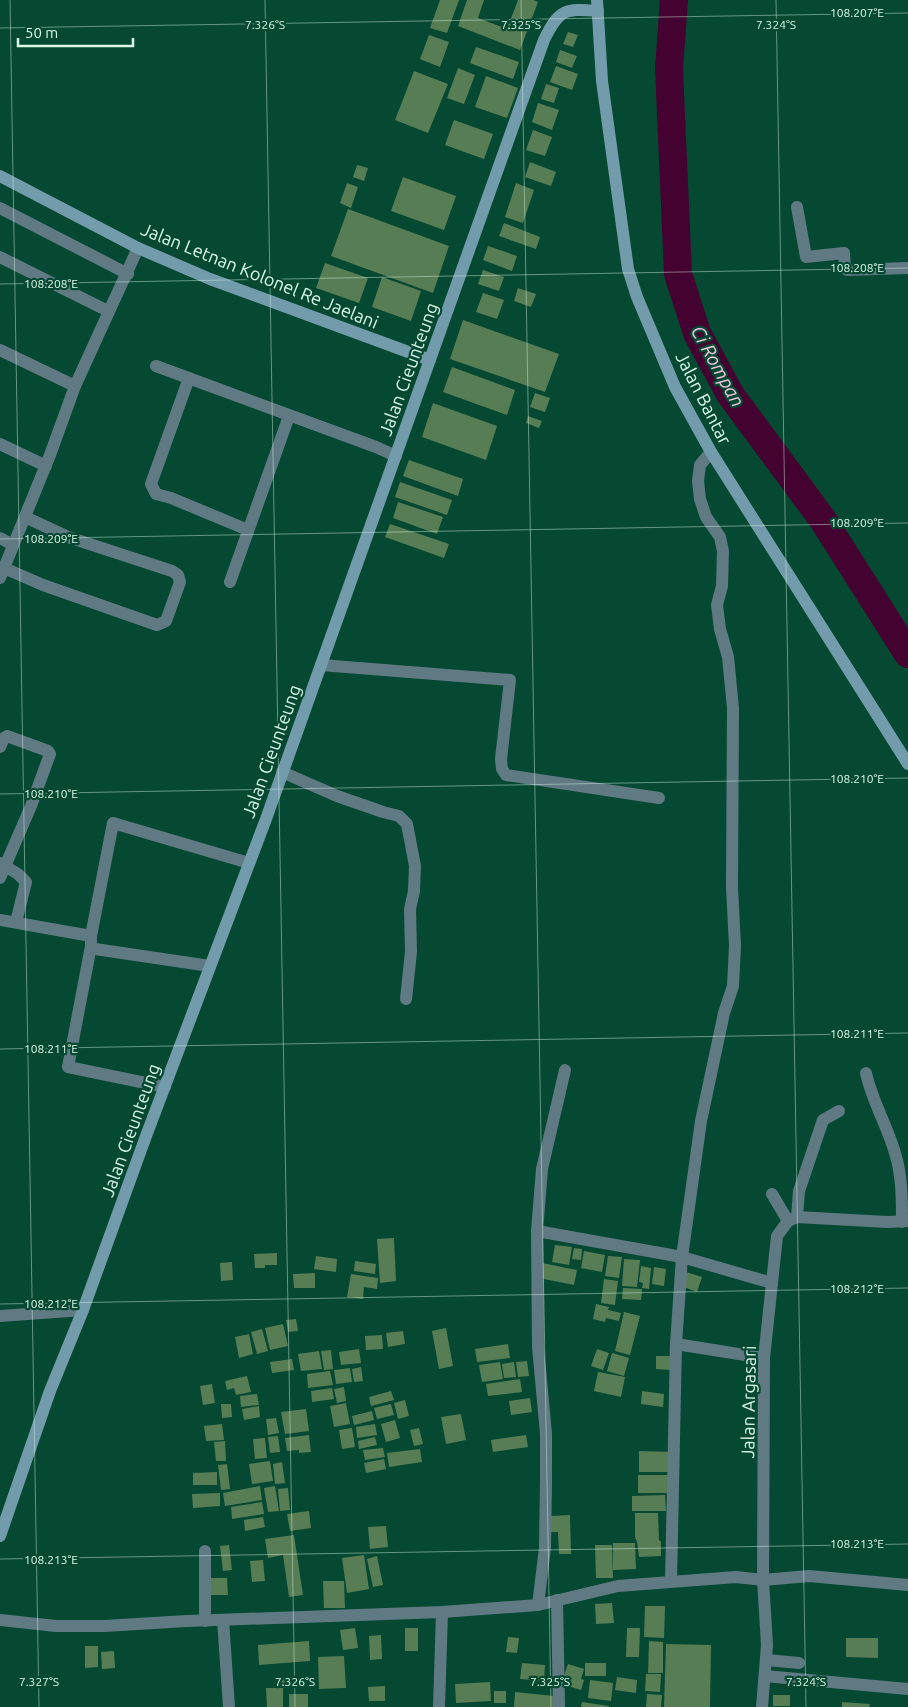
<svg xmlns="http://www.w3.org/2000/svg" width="908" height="1707" font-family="Ubuntu,sans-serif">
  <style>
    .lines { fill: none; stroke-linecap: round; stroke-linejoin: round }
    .river { stroke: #440231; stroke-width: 28 }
    .building { fill: #577d55 }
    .street { stroke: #607a84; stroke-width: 12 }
    .secondary { stroke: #729bab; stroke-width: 12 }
    .ticks { fill: none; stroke: #d9f7e7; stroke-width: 1; stroke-opacity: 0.45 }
    .labels { text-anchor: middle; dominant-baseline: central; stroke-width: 4.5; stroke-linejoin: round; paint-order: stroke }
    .street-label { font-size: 18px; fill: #d9f7e7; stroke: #064932 }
    .water-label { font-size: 19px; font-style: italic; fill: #f5c5e1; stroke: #064932 }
    .ticks-label { font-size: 12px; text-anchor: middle; fill: #d9f7e7; stroke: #064932; stroke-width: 4.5; stroke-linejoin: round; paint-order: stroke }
  </style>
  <rect width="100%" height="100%" fill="#064932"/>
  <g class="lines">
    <path class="river" d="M674 0 669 69 678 274 697 333 730 394 823 520 908 654"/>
  </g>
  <g class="building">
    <path d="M440 0H459L447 33 430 28Z"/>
    <path d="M467 0H484L478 18 507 29 518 0H533L538 2 520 50 458 26Z"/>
    <path d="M568 32 578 35 573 47 563 44Z"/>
    <path d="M429 35 449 42 440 67 420 59Z"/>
    <path d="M476 47 519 62 513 79 470 63Z"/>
    <path d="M560 50 577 56 572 68 556 62Z"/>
    <path d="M556 66 578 74 572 90 550 82Z"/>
    <path d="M458 68 475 75 464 104 447 98Z"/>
    <path d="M414 71 448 84 428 133 395 120Z"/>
    <path d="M486 76 518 88 507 118 475 107Z"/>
    <path d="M546 84 559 88 554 103 541 99Z"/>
    <path d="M538 103 559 110 552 130 532 122Z"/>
    <path d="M454 120 493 134 484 159 445 145Z"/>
    <path d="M533 130 552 137 545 156 526 150Z"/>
    <path d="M530 162 556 172 551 186 525 177Z"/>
    <path d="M357 165 368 168 364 181 353 177Z"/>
    <path d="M403 177 456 196 444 230 391 211Z"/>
    <path d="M347 183 358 187 351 208 340 203Z"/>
    <path d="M516 183 534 190 523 223 505 217Z"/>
    <path d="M348 209 449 246 433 293 331 256Z"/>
    <path d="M504 223 540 237 536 249 499 236Z"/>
    <path d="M488 246 517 256 512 271 483 260Z"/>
    <path d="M325 263 368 278 359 303 316 288Z"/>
    <path d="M483 270 504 277 499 291 478 284Z"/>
    <path d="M382 277 421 291 411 321 372 307Z"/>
    <path d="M518 288 536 294 531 307 514 301Z"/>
    <path d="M483 293 504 300 497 319 476 312Z"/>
    <path d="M463 320 559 354 545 392 450 359Z"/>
    <path d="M452 367 515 390 507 415 443 392Z"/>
    <path d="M535 393 550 398 545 412 530 407Z"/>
    <path d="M433 403 497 426 486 460 422 437Z"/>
    <path d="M528 416 542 421 539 428 526 423Z"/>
    <path d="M409 460 463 479 458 496 403 476Z"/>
    <path d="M400 482 452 500 447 515 395 497Z"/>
    <path d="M398 502 443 517 437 534 393 518Z"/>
    <path d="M390 524 449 544 444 558 385 537Z"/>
    <path d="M394 1238 396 1281 380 1283 377 1239Z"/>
    <path d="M555 1245 572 1247 569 1265 552 1262Z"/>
    <path d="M574 1248 582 1249 581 1260 572 1259Z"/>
    <path d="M584 1251 605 1255 602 1272 581 1268Z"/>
    <path d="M277 1253V1265H265V1268H255L254 1254Z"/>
    <path d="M316 1256 337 1259 336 1272 314 1269Z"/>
    <path d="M608 1256 622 1257 619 1278 605 1276Z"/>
    <path d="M624 1259 640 1260 637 1287 622 1286Z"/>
    <path d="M355 1261 376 1264 375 1274 354 1271Z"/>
    <path d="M232 1262 233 1280 221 1281 220 1263Z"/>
    <path d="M542 1263 577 1270 574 1285 539 1278Z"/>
    <path d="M641 1266 651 1268 649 1289 642 1288 643 1283 639 1282Z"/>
    <path d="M654 1267 666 1269 664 1286 652 1284Z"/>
    <path d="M686 1272 702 1277 697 1292 681 1286Z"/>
    <path d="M315 1273V1288H294L293 1274Z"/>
    <path d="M351 1274 378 1278 377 1289 364 1287 363 1299 347 1297Z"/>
    <path d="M604 1279 618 1281 615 1305 601 1303Z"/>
    <path d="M623 1288 642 1289 641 1300 622 1299Z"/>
    <path d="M596 1304 609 1307 608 1310 621 1313 619 1321 606 1318 605 1322 593 1319Z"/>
    <path d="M624 1312 640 1316 630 1355 615 1351Z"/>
    <path d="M296 1319 298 1331 288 1332 286 1320Z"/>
    <path d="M283 1324 288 1346 270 1350 265 1328Z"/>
    <path d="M446 1328 453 1366 439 1369 432 1331Z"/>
    <path d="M262 1329 268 1351 257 1354 251 1332Z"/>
    <path d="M403 1331 405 1344 388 1347 386 1333Z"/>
    <path d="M249 1334 253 1354 239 1358 235 1337Z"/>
    <path d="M382 1335 383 1349 366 1350 365 1336Z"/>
    <path d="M508 1344 510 1358 477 1362 475 1349Z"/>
    <path d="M359 1349 361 1363 341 1365 339 1352Z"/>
    <path d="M597 1349 609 1353 603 1370 591 1366Z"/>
    <path d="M331 1350 333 1369 324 1370 321 1351Z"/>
    <path d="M319 1351 322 1369 301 1371 298 1354Z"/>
    <path d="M612 1353 629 1358 624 1376 607 1371Z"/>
    <path d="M656 1356H671V1370L656 1369Z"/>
    <path d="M292 1359 294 1370 272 1373 270 1362Z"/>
    <path d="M527 1361 529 1376 518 1377 516 1362Z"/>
    <path d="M500 1362 503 1379 482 1382 479 1365Z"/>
    <path d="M514 1362 516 1377 504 1378 502 1364Z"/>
    <path d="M361 1367 363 1381 354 1382 352 1369Z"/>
    <path d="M350 1368 352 1382 336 1384 334 1370Z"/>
    <path d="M330 1371 333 1385 308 1388 307 1374Z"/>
    <path d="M598 1372 625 1377 621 1397 594 1391Z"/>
    <path d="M247 1376 251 1392 236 1395 234 1388 227 1390 225 1381Z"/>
    <path d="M520 1379 522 1392 488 1396 486 1384Z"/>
    <path d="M212 1384 215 1403 203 1405 200 1386Z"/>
    <path d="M344 1387 346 1401 337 1403 334 1389Z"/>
    <path d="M332 1388 334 1399 312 1402 311 1391Z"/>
    <path d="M391 1391 394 1400 371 1406 369 1397Z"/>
    <path d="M642 1391 664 1394 663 1407 641 1404Z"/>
    <path d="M257 1394 259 1405 241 1407 240 1396Z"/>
    <path d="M530 1398 532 1412 511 1415 509 1401Z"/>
    <path d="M405 1400 409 1416 398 1419 394 1403Z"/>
    <path d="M346 1403 350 1424 334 1427 330 1406Z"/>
    <path d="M221 1404H231L232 1417 222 1418Z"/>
    <path d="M391 1404 394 1415 377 1419 374 1408Z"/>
    <path d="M259 1406 260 1417 244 1420 242 1409Z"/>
    <path d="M306 1409 309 1431 285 1434 281 1412Z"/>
    <path d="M372 1411 374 1420 354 1425 352 1416Z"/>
    <path d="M461 1414 466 1440 446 1444 441 1417Z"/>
    <path d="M276 1418 279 1433 268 1435 266 1419Z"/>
    <path d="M395 1420 400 1438 386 1442 381 1424Z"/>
    <path d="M222 1424 224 1440 206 1441 204 1426Z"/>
    <path d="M375 1424 377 1435 357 1438 356 1427Z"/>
    <path d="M352 1428 355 1447 342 1449 339 1430Z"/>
    <path d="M419 1428 423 1444 414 1446 410 1430Z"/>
    <path d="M309 1435 311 1452 299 1453V1450L287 1451 285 1438Z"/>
    <path d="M526 1435 528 1447 493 1452 491 1440Z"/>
    <path d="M278 1436 280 1452 270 1453 268 1437Z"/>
    <path d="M375 1437 377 1445 359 1449 358 1441Z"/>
    <path d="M265 1438 267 1458 255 1459 253 1439Z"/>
    <path d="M225 1441 226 1461H216L214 1442Z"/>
    <path d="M383 1448 385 1457 365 1460 363 1450Z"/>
    <path d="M420 1449 422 1462 389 1467 387 1453Z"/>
    <path d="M639 1451 672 1452V1472H639Z"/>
    <path d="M384 1459 386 1469 366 1473 364 1463Z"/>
    <path d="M270 1461 273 1481 252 1484 249 1464Z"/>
    <path d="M282 1462 285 1483 275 1484 273 1464Z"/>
    <path d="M227 1464 230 1489 221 1490 218 1465Z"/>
    <path d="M217 1472V1485H193V1473Z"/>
    <rect x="638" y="1475" width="32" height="18"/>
    <path d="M260 1486 262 1500 225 1506 223 1493Z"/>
    <path d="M275 1486 279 1511 268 1512 264 1488Z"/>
    <path d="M288 1488 290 1510 280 1511 278 1489Z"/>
    <path d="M220 1493V1506L193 1508 192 1494Z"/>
    <path d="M665 1495 666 1511H632V1496Z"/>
    <path d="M262 1502 264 1514 232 1519 231 1507Z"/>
    <path d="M309 1511 311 1528 290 1531 287 1514Z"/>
    <path d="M635 1513H658L659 1540 661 1542V1556L639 1557 637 1542 635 1537Z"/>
    <path d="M570 1515 571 1554H559L558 1532H551L550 1516Z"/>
    <path d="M263 1517 265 1527 245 1531 244 1520Z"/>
    <path d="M386 1526 388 1547 370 1549 368 1527Z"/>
    <path d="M294 1535 303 1595 289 1597 283 1555 268 1558 265 1539Z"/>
    <path d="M613 1543H635L636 1569 613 1570Z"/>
    <path d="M229 1545 232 1570 223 1571 220 1546Z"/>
    <path d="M595 1545H612L613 1578H596Z"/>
    <path d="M364 1555 369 1589 347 1593 342 1558Z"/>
    <path d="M377 1556 383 1585 373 1587 367 1559Z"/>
    <path d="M263 1560 265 1581 252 1582 250 1561Z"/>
    <path d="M210 1578H227L228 1595H211Z"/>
    <path d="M323 1581H344L345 1608H324Z"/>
    <path d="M612 1603 614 1623 596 1624 595 1604Z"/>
    <path d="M645 1606H665L664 1638 644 1637Z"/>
    <path d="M355 1628 358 1648 343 1650 340 1630Z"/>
    <rect x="405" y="1628" width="13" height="23"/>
    <path d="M627 1628H640L639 1657H626Z"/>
    <path d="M381 1635 382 1659 370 1660 369 1636Z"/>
    <path d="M508 1637 519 1638 517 1653 506 1652Z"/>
    <path d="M846 1638H878V1658L846 1657Z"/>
    <path d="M309 1641 310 1661 259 1665 258 1645Z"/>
    <path d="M649 1641 663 1642V1673H648Z"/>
    <path d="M666 1644 711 1645 710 1707H664Z"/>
    <path d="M85 1646H98V1667L85 1668Z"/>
    <path d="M114 1651 115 1668 102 1669 101 1652Z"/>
    <path d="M344 1656 346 1688 319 1689 318 1657Z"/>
    <path d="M522 1663 545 1665 544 1681 520 1679Z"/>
    <rect x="585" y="1663" width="21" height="13"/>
    <path d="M568 1664 584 1669 581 1679 584 1680 581 1690 561 1684Z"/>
    <path d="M646 1674H661L660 1692 645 1691Z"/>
    <path d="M291 1677 292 1685 276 1686V1678Z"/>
    <path d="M617 1677 637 1680 636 1693 615 1690Z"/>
    <path d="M590 1680 613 1683 611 1701 588 1698Z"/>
    <path d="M490 1682 491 1701 456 1703 455 1684Z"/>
    <path d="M385 1686V1701H369L368 1687Z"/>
    <path d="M266 1688H283V1707H267Z"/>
    <rect x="494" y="1691" width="12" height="12"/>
    <path d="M515 1692 554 1696 553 1707H514Z"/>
    <rect x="289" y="1694" width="19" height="13"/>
    <path d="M647 1694 662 1695 661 1707H646Z"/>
    <rect x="773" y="1695" width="17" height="11"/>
    <path d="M582 1702 609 1706V1707H581Z"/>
    <path d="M842 1702 870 1704 869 1707H842Z"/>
  </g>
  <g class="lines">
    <g class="street">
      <path d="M797 207 806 257 844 253 845 268 847 270 908 268"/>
      <path d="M0 208 128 274"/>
      <path d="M0 257 108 311"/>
      <path d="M0 350 75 386"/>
      <path d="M156 366 376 447 396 456"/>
      <path d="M189 378 151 484 156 494 171 498 248 530"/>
      <path d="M0 444 46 466"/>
      <path d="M0 538 13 545"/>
      <path d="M4 568 43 585 157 625 166 621 180 582 178 575 172 571 68 537 25 517"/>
      <path d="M0 578 50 455 75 386 138 248"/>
      <path d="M230 582 289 416"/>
      <path d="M321 665 510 680 501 759 502 769 506 775 659 798"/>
      <path d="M0 747 4 738 7 736 48 751 50 754 31 806 0 878"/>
      <path d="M282 772 337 796 383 812 399 816 407 824 415 866 414 891 410 909 411 952 406 999"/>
      <path d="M0 863 18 874 26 882 16 922"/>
      <path d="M0 920 91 936V946L95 949 210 966"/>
      <path d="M91 936 113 823 249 863"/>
      <path d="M91 946 68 1067 165 1087"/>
      <path d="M866 1073C872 1101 887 1125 895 1153 902 1175 902 1199 902 1222"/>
      <path d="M772 1194 788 1221"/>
      <path d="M797 1217 799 1191 823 1120 839 1111"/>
      <path d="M537 1231 542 1169 565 1070"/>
      <path d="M0 1316 83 1310"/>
      <path d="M676 1344 764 1358"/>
      <path d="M205 1551V1621"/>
      <path d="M671 1581 676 1344 682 1257 701 1121 724 1013 733 986 735 946 732 887 733 708 728 657 720 629 717 605 722 586 723 551 720 537 706 517 700 499 698 481 700 465 711 452"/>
      <path d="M557 1600 559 1707"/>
      <path d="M538 1605 545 1548 546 1481V1434L538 1347 537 1231 682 1257 772 1283"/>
      <path d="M0 1620 56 1626H104L187 1621 442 1612 538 1605 618 1586 736 1577 763 1580 809 1576 908 1585"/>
      <path d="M223 1620 229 1707"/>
      <path d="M767 1660 799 1663"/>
      <path d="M765 1676 908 1689"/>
      <path d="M439 1707 442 1612"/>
      <path d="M762 1707 767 1645 763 1580 764 1358 777 1236 788 1221 797 1217 887 1222 908 1221"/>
    </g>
    <g class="secondary">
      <path d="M597 0 602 81 628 269 637 297 675 387 711 452 908 764"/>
      <path d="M0 176 138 248 210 279 430 360"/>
      <path d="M0 1536 50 1391 83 1310 146 1136 266 819 544 40C559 9 565 8 598 11"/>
    </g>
  </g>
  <path class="ticks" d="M10 0 39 1707M265 0 295 1707M521 0 551 1707M776 0 806 1707M0 28 908 13M0 284 908 268M0 539 908 523M0 794 908 778M0 1049 908 1033M0 1304 908 1288M0 1559 908 1544"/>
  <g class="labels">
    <g class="street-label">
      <text transform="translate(260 275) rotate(22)">Jalan Letnan Kolonel Re Jaelani</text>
      <text transform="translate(408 369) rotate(-70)">Jalan Cieunteung</text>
      <text transform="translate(704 398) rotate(63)">Jalan Bantar</text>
      <text transform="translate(271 751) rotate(-70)">Jalan Cieunteung</text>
      <text transform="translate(130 1130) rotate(-70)">Jalan Cieunteung</text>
      <text transform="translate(748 1402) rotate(-89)">Jalan Argasari</text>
    </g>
    <g class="water-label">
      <text transform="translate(718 366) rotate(61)">Ci Rompan</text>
    </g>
  </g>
  <g class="ticks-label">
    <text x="857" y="17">108.207°E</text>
    <text x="265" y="29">7.326°S</text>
    <text x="521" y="29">7.325°S</text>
    <text x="776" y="29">7.324°S</text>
    <text x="857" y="272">108.208°E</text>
    <text x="51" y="288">108.208°E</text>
    <text x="857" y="527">108.209°E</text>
    <text x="51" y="543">108.209°E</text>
    <text x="857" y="783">108.210°E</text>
    <text x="51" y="798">108.210°E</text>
    <text x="857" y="1038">108.211°E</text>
    <text x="51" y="1053">108.211°E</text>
    <text x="857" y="1293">108.212°E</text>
    <text x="51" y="1308">108.212°E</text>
    <text x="857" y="1548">108.213°E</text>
    <text x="51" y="1564">108.213°E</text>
    <text x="39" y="1686">7.327°S</text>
    <text x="295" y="1686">7.326°S</text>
    <text x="550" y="1686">7.325°S</text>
    <text x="806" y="1686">7.324°S</text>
  </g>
  <path d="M18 38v8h115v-8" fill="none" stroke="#d9f7e7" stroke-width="2.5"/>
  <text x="25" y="38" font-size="15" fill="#d9f7e7" stroke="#064932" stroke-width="4" paint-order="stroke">50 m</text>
</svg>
